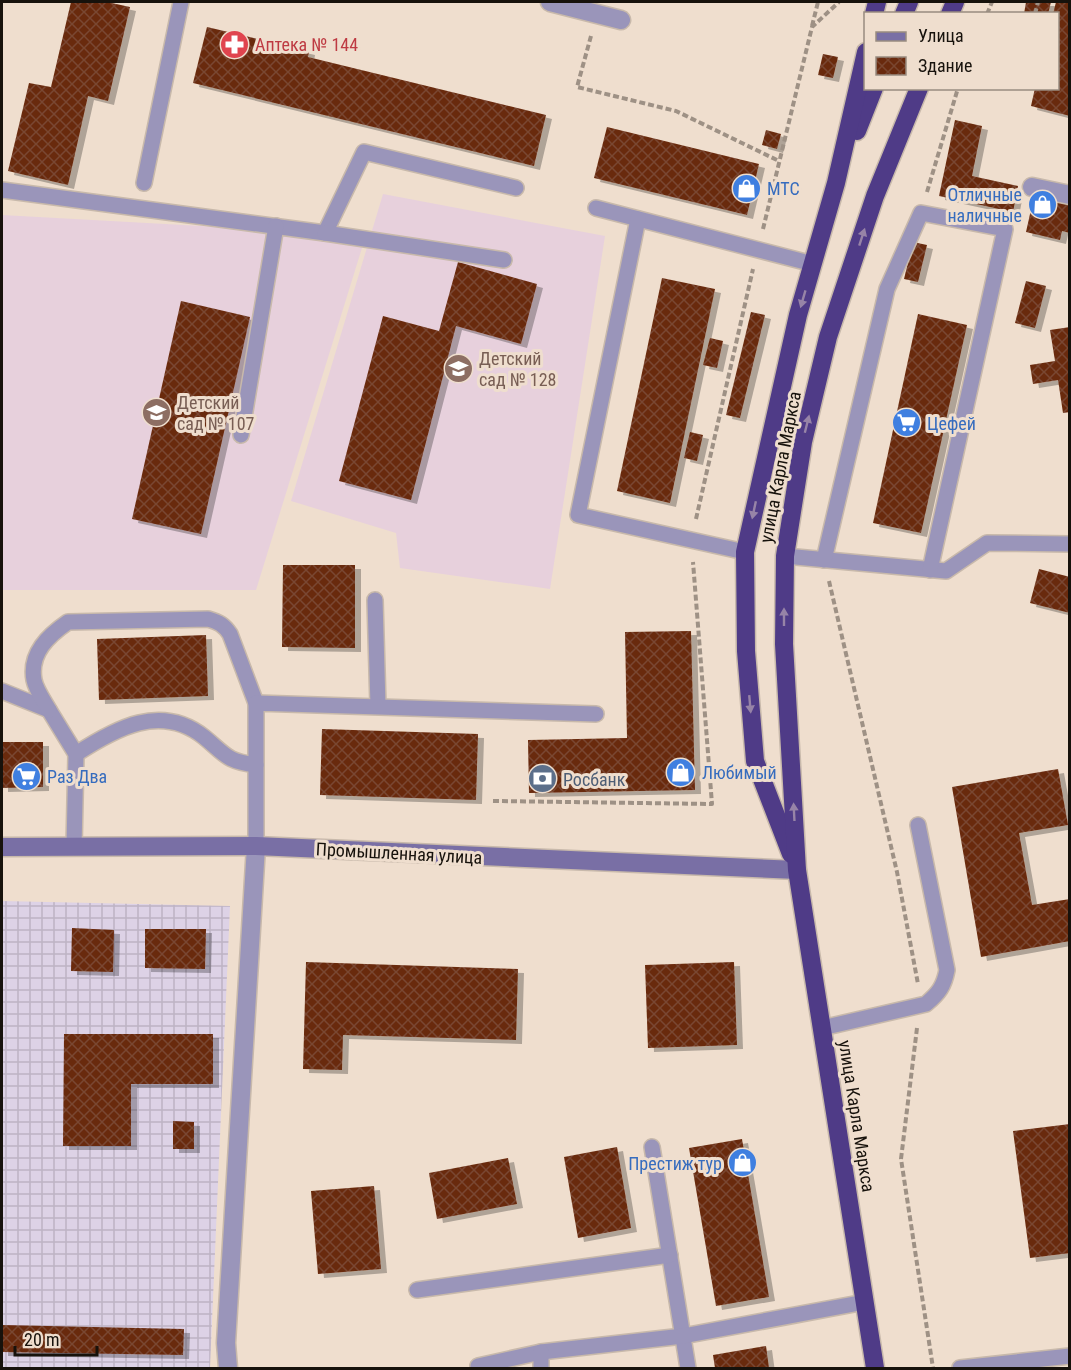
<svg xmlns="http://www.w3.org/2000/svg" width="1071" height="1370" font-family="'Roboto Condensed',sans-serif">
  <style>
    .industrial { fill: url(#industrial-grid) }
    .education { fill: #e7d0dc }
    .building { fill: url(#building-cross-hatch); filter: url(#shadow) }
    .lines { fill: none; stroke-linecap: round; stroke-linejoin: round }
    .lane-casing { stroke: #c8b9ab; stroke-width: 18 }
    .street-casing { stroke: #c8b9ab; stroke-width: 21 }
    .secondary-casing { stroke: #c8b9ab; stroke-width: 21 }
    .highway-casing { stroke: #c8b9ab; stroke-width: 21 }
    .path { stroke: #9e9185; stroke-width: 4; stroke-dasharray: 6 3; stroke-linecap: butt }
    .lane { stroke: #9a95ba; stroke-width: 15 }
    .street { stroke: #9a95ba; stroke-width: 18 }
    .secondary { stroke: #796fa5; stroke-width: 18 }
    .highway { stroke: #4f3b87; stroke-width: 18 }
    .oneway { fill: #9784a7 }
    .labels { text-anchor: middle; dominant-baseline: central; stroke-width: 6; stroke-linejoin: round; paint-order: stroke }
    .health-label { font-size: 18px; fill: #be3a42; stroke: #efdece; text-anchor: start }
    .shop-label { font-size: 18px; fill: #366cbe; stroke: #efdece; text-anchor: start }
    .education-label { font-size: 18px; fill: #785e54; stroke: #efdece; text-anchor: start }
    .street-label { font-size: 18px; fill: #17120c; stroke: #efdece }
    .service-label { font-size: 18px; fill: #4e5e75; stroke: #efdece; text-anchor: start }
  </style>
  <defs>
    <pattern id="industrial-grid" width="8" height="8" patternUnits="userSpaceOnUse" patternTransform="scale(1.5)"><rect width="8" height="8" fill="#ddd2e6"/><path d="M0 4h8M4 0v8" fill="none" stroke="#bdb3c4"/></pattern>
    <pattern id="building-cross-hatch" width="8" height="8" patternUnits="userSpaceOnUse" patternTransform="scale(1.5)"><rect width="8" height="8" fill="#692a0e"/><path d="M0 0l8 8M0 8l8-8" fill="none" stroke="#794630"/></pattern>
    <filter id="shadow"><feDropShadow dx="6" dy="4" stdDeviation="0" flood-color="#0004"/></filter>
  </defs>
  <rect width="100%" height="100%" fill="#efdece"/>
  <path class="industrial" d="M2 901 230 906 210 1368H2Z"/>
  <g class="education">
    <path d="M383 194 605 236 550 589 400 568 396 533 291 501Z"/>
    <path d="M2 215 366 235 256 590H2Z"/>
  </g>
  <g class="building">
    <path d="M71 2H107L130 7 108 101 88 96 68 185 8 171 29 83 51 87Z"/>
    <path d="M1026 2H1051L1048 14H1024Z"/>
    <path d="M1056 2H1070V116L1031 106 1035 88H1058V14H1053Z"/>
    <path d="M207 27 309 51 308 57 546 115 534 166 193 83Z"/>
    <path d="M823 54 838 57 833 78 818 75Z"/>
    <path d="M955 120 982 126 972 176 1018 186 1013 212 939 196Z"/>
    <path d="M607 127 759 164 747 215 594 178Z"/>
    <path d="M766 130 781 134 777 149 762 145Z"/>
    <path d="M1034 196 1070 203V233L1062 231 1060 240 1026 232Z"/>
    <path d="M913 242 927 245 918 282 904 279Z"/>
    <path d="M458 262 537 284 521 344 456 326 411 500 339 481 383 316 439 331Z"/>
    <path d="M662 278 715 289 670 503 617 491Z"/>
    <path d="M1026 281 1046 286 1035 328 1015 323Z"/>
    <path d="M181 301 250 317 201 534 132 519Z"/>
    <path d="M751 312 765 315 740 418 726 415Z"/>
    <path d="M918 314 967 325 921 533 873 523Z"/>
    <path d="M1070 327V412L1063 413 1058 380 1033 384 1030 365 1055 361 1050 330Z"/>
    <path d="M710 338 723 341 717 368 703 365Z"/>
    <path d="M690 432 703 435 697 461 684 458Z"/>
    <path d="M283 565H355V648L282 647Z"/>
    <path d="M1039 569 1070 577V613L1030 603Z"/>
    <path d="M691 631 695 790 529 793 528 740 627 738 625 632Z"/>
    <path d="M206 635 208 696 99 700 97 639Z"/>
    <path d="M322 729 478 734 476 800 320 795Z"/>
    <path d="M2 742H43V787L2 788Z"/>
    <path d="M1058 769 1068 825 1019 833 1032 905 1070 899V941L981 957 952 787Z"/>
    <path d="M72 928 114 930 113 972 71 971Z"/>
    <path d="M145 929H206L205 969 145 968Z"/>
    <path d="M306 962 518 969 516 1040 343 1035 342 1070 303 1069Z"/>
    <path d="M734 962 737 1045 648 1048 645 965Z"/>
    <path d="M64 1034H213V1084H131V1146H63Z"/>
    <path d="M173 1121 194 1122V1149H173Z"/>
    <path d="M1070 1124V1253L1030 1258 1013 1131Z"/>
    <path d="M742 1139 769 1297 716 1306 689 1148Z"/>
    <path d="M617 1147 631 1228 578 1238 564 1157Z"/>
    <path d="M508 1158 517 1204 437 1219 429 1173Z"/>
    <path d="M374 1186 381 1269 318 1274 311 1191Z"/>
    <path d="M2 1325 184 1329 183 1355 2 1352Z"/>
    <path d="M766 1346 769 1368H715L713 1355Z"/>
  </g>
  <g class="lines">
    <defs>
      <g id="lane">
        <path d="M144 183 181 2"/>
        <path d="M2 190 325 233 364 152 516 188"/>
        <path d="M596 208 813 264"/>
        <path d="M638 219 578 515 745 552"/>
        <path d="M325 233 504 260"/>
        <path d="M241 435 276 226"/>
        <path d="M785 556 946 571 987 543 1070 544"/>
        <path d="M824 560 887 289 921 213 1005 229 930 570"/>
        <path d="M375 600 378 706"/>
        <path d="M2 691 49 710 76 754 74 847"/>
        <path d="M49 710C44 701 36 690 34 680 29 653 49 635 68 622L208 619C219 622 224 625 230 634L256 703"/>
        <path d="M76 754C116 728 161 703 204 737 226 755 226 761 256 765"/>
        <path d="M256 846V703L596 714"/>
        <path d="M822 1028 926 1004C939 993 944 986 947 970L918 825"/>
        <path d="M652 1147 688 1368"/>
        <path d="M417 1290 670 1255"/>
        <path d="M478 1366 541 1352 683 1336 865 1302"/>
        <path d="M541 1368V1352"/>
        <path d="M960 1368 1070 1356"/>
      </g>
      <g id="street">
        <path d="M550 2 621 20"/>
        <path d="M1032 187 1070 195"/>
        <path d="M228 1368 226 1343 256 846"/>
      </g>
      <path id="secondary" d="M2 847 256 846 797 870"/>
      <g id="highway">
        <path d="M874 14 877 2"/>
        <path d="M904 14 909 2"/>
        <path d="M950 14 955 2"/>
        <path d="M857 131 874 88"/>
        <path d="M791 854 755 761 746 651 745 552 798 315 836 183 866 52"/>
        <path d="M875 1368 797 870 784 644 785 556 803 442 828 337 875 196 919 88"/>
      </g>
    </defs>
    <use href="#lane" class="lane-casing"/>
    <use href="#street" class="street-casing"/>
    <use href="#secondary" class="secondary-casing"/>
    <use href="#highway" class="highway-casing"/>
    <g class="path">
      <path d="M987 14 992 2"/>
      <path d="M1035 14 1038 2"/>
      <path d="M812 26 818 2"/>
      <path d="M591 36 577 87 676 111 779 161"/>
      <path d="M927 192 958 88"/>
      <path d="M763 229 812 27 839 2"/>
      <path d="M696 519 753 269"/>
      <path d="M829 581 897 872 918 984"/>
      <path d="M493 801 712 804 693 562"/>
      <path d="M917 1028 901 1159 933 1368"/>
    </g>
    <use href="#lane" class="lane"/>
    <use href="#street" class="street"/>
    <use href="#secondary" class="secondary"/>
    <use href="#highway" class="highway"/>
  </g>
  <defs><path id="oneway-solid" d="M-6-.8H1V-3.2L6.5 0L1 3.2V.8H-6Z" transform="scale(1.5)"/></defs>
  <g class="oneway">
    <use href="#oneway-solid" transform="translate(862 237) rotate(-72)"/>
    <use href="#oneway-solid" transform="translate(803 299) rotate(106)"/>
    <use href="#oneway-solid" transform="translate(807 424) rotate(-76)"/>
    <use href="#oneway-solid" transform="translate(754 510) rotate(102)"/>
    <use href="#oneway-solid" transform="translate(784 617) rotate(-90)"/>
    <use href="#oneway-solid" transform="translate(750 704) rotate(85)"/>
    <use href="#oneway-solid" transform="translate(794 812) rotate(-93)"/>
  </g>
  <defs>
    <symbol id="pharmacy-disc" viewBox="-11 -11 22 22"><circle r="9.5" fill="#e0444e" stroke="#efdece"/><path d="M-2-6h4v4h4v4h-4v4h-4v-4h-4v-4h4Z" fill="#fff"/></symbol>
    <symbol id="shop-disc" viewBox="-11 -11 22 22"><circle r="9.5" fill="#3f7fe0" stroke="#efdece"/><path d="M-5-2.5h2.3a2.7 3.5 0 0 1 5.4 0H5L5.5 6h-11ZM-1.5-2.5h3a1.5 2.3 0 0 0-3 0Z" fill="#fff"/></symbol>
    <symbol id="school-disc" viewBox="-11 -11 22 22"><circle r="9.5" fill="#8d6e63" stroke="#efdece"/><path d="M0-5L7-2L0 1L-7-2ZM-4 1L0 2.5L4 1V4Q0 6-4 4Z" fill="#fff"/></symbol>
    <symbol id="supermarket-disc" viewBox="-11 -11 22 22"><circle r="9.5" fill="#3f7fe0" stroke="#efdece"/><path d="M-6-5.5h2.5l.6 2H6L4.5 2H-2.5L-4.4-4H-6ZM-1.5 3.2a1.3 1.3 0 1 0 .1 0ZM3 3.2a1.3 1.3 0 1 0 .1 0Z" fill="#fff"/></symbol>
    <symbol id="bank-disc" viewBox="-11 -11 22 22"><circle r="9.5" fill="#5c6f8a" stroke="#efdece"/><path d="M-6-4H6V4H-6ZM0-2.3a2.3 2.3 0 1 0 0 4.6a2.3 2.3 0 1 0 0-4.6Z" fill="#fff"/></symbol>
  </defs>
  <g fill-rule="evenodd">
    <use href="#pharmacy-disc" x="218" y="28" width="33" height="33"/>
    <use href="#shop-disc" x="730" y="172" width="33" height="33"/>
    <use href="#shop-disc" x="1026" y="188" width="33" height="33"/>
    <use href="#school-disc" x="442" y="352" width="33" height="33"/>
    <use href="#school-disc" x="140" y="396" width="33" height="33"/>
    <use href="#supermarket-disc" x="890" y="406" width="33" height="33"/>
    <use href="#shop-disc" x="664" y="756" width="33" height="33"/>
    <use href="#supermarket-disc" x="10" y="760" width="33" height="33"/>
    <use href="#bank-disc" x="526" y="762" width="33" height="33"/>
    <use href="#shop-disc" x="726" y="1146" width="33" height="33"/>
  </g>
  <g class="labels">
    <g class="health-label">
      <text x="255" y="44">Аптека № 144</text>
    </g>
    <g class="shop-label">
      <text x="767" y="188">МТС</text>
      <text x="1022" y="194" text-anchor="end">Отличные<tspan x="1022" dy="21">наличные</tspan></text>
      <text x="927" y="423">Цефей</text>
      <text x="702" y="772">Любимый</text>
      <text x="47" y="776">Раз Два</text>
      <text x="722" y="1163" text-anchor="end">Престиж тур</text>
    </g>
    <g class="education-label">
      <text x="479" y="358">Детский<tspan x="479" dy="21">сад № 128</tspan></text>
      <text x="177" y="402">Детский<tspan x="177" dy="21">сад № 107</tspan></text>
    </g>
    <g class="street-label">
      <text transform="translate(780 467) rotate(-79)">улица Карла Маркса</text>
      <text transform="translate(399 853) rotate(3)">Промышленная улица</text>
      <text transform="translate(857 1116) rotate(81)">улица Карла Маркса</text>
    </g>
    <g class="service-label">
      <text x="563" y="779">Росбанк</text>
    </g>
  </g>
  <rect width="1071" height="1370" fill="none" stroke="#17120c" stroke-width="6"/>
  <rect x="864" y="12" width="195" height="78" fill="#efdece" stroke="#998c80" stroke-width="1.5"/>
  <rect x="876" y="32" width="30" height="9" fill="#796fa5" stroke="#998c80" stroke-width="1.5"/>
  <text x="918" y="42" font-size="18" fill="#17120c">Улица</text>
  <rect x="876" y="57" width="30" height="18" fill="url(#building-cross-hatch)" stroke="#998c80" stroke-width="1.5"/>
  <text x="918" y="72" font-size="18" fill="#17120c">Здание</text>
  <path d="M15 1346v9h82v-9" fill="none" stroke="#17120c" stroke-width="3"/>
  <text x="24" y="1346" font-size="18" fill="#17120c" stroke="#efdece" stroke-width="4.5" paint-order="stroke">20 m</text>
</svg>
